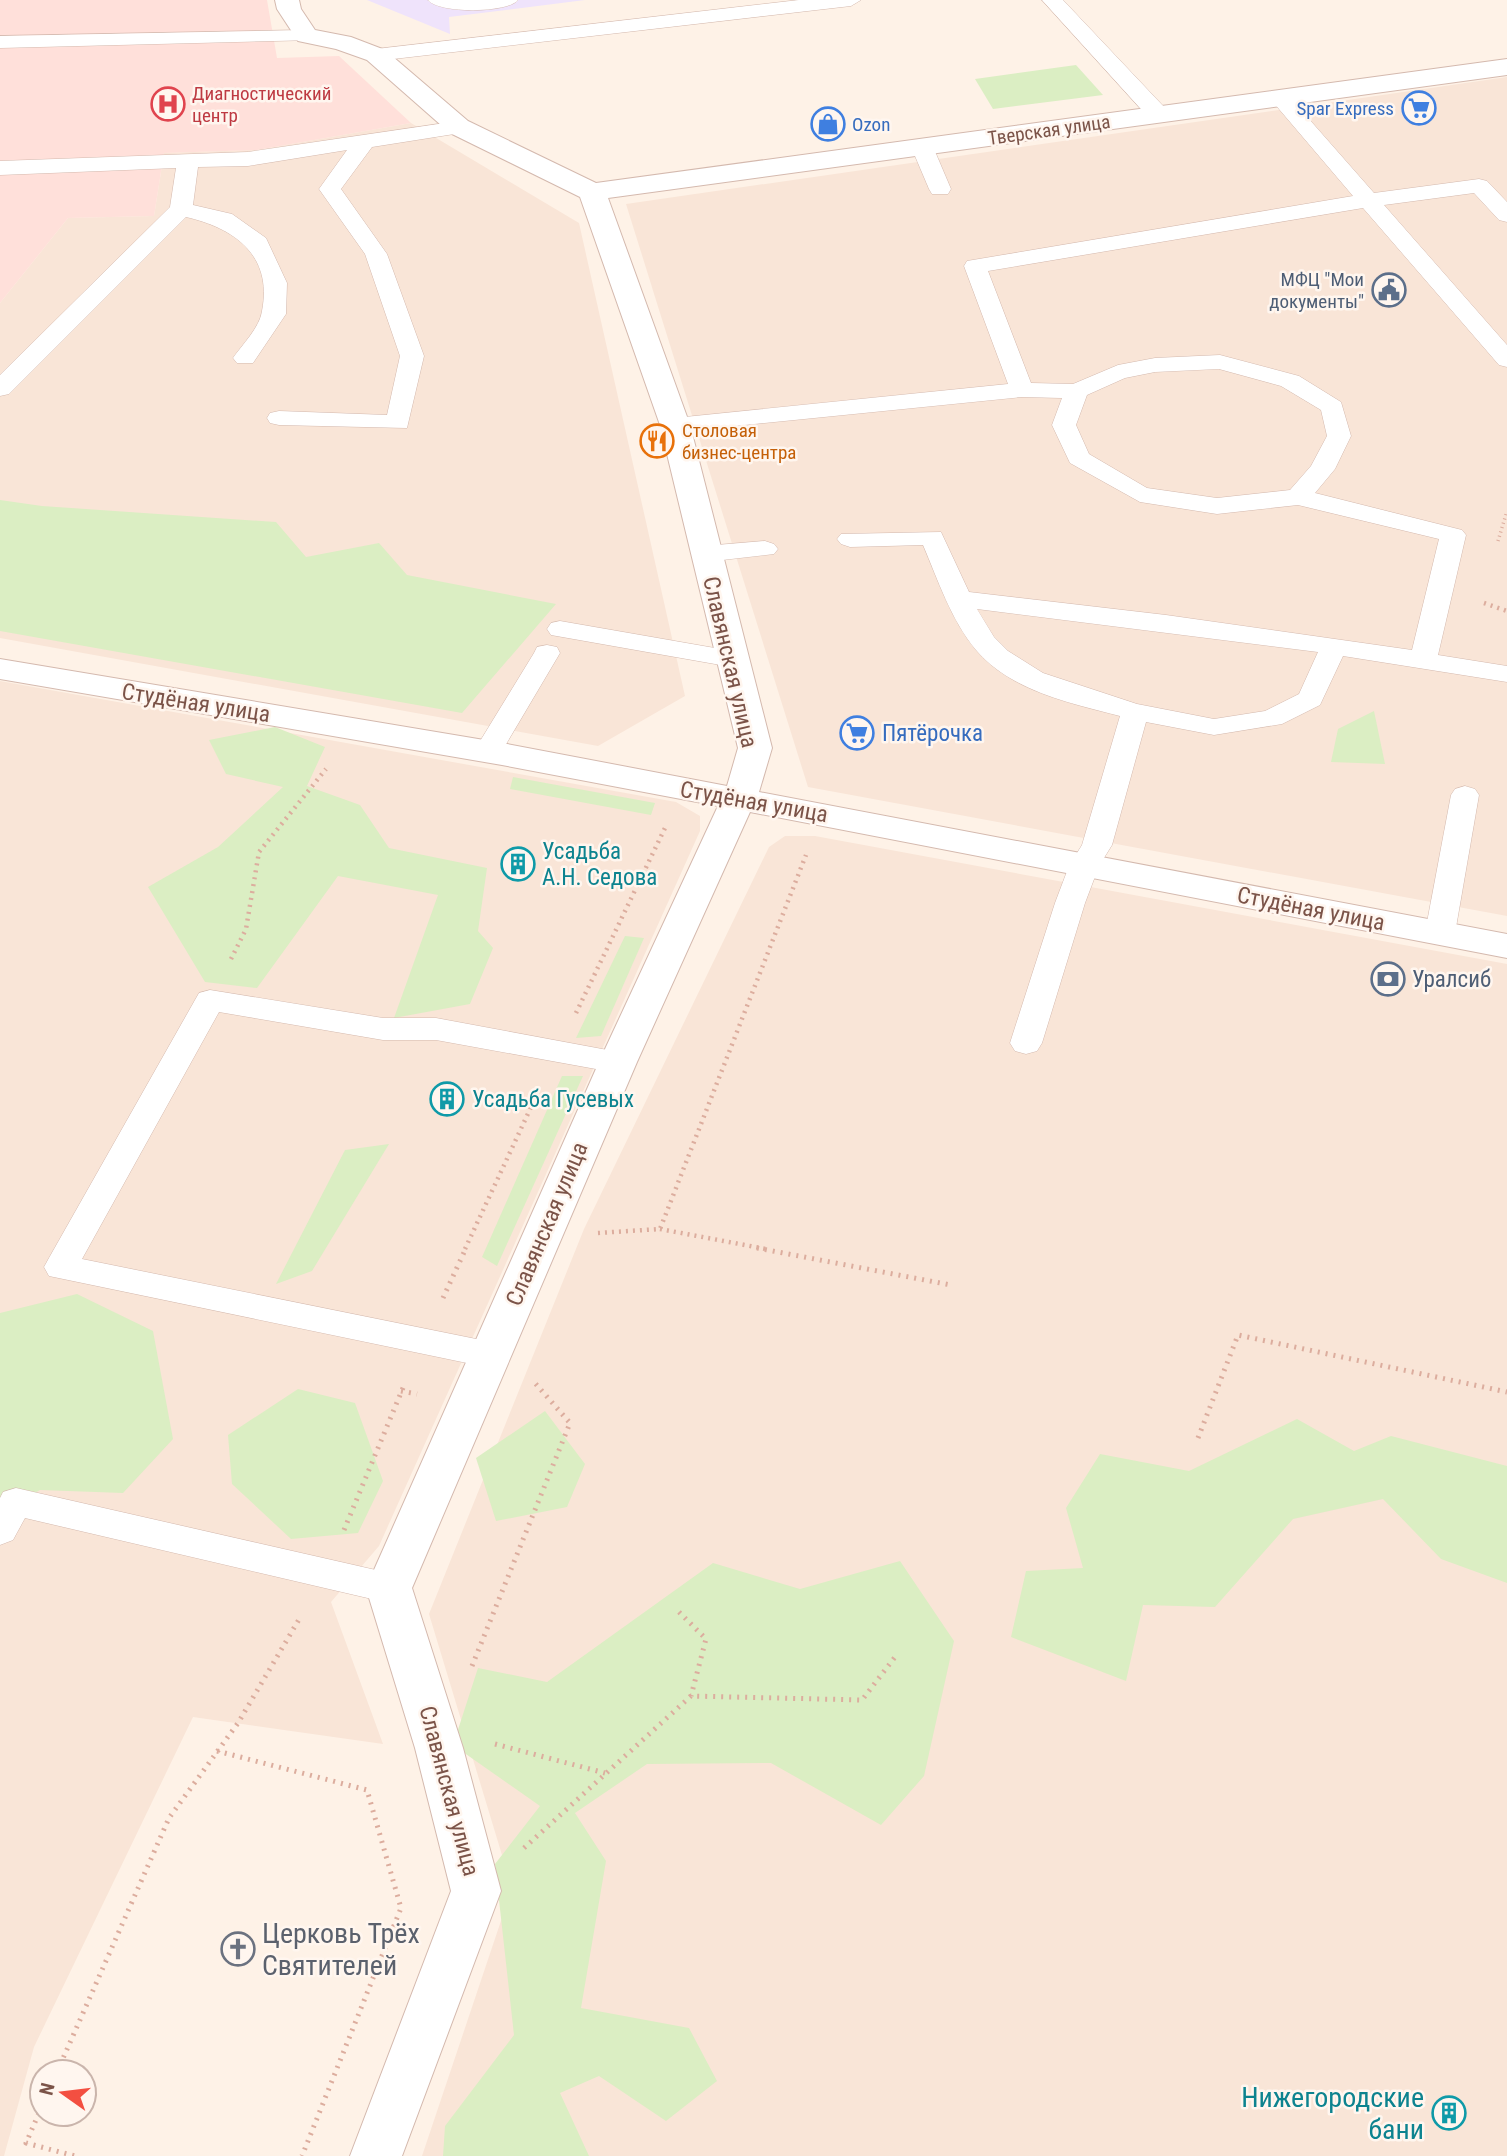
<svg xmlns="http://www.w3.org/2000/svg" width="1507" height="2156" font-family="'Roboto Condensed',sans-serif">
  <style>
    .residential { fill: #f9e5d7 }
    .commercial { fill: #ffe0da }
    .education { fill: #efe3fb }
    .green { fill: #dbeec3 }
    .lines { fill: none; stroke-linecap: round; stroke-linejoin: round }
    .lane-casing { stroke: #d4b9ae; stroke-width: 1 }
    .street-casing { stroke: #d4b9ae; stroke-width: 2 }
    .path-far2 { stroke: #dcad9e; stroke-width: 3.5; stroke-dasharray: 1 3.5; stroke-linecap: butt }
    .path-far1 { stroke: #dcad9e; stroke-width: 4.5; stroke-dasharray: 2 5; stroke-linecap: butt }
    .path { stroke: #dcad9e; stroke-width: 5; stroke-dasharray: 2 6; stroke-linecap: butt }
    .lane { fill: #fff; fill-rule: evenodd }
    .street { fill: #fff; fill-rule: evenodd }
    .labels { text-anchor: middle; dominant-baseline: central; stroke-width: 5; stroke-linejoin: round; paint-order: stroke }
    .far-health-label { font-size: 19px; fill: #be3a42; stroke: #fff6ef; text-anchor: start }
    .far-shop-label { font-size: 19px; fill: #366cbe; stroke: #fff6ef; text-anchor: end }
    .far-street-label { font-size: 19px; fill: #7b5348; stroke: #fff6ef }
    .far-service-label { font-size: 19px; fill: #4e5e75; stroke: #fff6ef; text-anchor: end }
    .far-food-label { font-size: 19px; fill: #c56008; stroke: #fff6ef; text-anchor: start }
    .street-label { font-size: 23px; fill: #7b5348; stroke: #fff6ef }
    .shop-label { font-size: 23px; fill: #366cbe; stroke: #fff6ef; text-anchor: start }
    .culture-label { font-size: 23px; fill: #0d838f; stroke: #fff6ef; text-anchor: start }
    .service-label { font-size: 23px; fill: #4e5e75; stroke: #fff6ef; text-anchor: start }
    .near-worship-label { font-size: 28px; fill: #5b616d; stroke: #fff6ef; text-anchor: start }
    .near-culture-label { font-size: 28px; fill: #0d838f; stroke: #fff6ef; text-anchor: end }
  </style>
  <rect width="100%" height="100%" fill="#fef2e7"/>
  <g class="residential">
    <path d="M1507 77V916L808 787 626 204Z"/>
    <path d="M411 123 579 223 685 696 598 746 0 638V303L68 218 154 216 164 153 257 150Z"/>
    <path d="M0 681 676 802 700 816V831L379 1546 331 1602 383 1744 193 1717 34 2047 4 2156H0Z"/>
    <path d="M785 836H815L1507 964V2156H422L512 1888 429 1614 584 1229 769 847Z"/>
  </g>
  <path class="commercial" d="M0 0H267L277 58 339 56 411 123 257 150 164 153 154 216 68 218 0 303Z"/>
  <path class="education" d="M367 0H585L449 17 450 34Z"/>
  <g class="green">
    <path d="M1076 65 1103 95 993 109 975 79Z"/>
    <path d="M0 500 42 506 276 522 306 557 379 543 407 575 556 604 462 713 0 631Z"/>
    <path d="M1374 711 1385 764 1331 762 1338 729Z"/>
    <path d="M275 727 325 747 307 786 360 805 389 848 487 868 478 931 493 948 470 1004 394 1018 438 895 338 876 257 988 205 982 148 887 218 847 283 787 226 774 209 740Z"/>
    <path d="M513 777 655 803 651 815 510 789Z"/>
    <path d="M625 936 644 938 601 1036 576 1038Z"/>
    <path d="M562 1076H583L497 1266 482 1257Z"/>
    <path d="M389 1144 312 1271 276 1284 345 1150Z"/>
    <path d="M77 1294 153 1331 173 1439 123 1493 40 1490 0 1512V1313Z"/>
    <path d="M298 1389 355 1403 383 1481 358 1533 291 1539 232 1484 228 1435Z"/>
    <path d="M545 1411 585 1464 567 1507 496 1521 476 1458Z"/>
    <path d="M1297 1419 1354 1451 1391 1436 1507 1466V1583L1441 1559 1383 1499 1293 1519 1215 1607 1143 1605 1126 1681 1011 1637 1026 1571 1083 1568 1066 1508 1100 1454 1189 1471Z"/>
    <path d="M900 1561 954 1641 924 1776 881 1825 771 1763 647 1764 575 1813 606 1861 581 2008 689 2028 717 2081 666 2121 599 2076 560 2093 589 2156H443L445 2126 514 2035 495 1864 540 1806 453 1745 478 1668 547 1682 713 1563 800 1589Z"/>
  </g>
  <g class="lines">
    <defs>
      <g id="lane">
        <path d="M428 0H518C508 13 439 14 428 0Z"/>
        <path d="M799 0H861L851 6 376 61 366 55 376 49Z"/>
        <path d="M1042 0H1063L1166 109 1169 114 1166 119H1150Z"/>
        <path d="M307 30 317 36 314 40 0 48V36Z"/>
        <path d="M1280 92 1287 94 1374 193 1479 179 1487 181 1507 202V222L1499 220 1474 193 1384 205 1507 345V367L1499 365 1363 208 988 271 1031 383 1073 384 1118 365 1155 358 1220 355 1299 376 1341 402 1351 436 1335 469 1315 493 1462 530 1466 535 1438 655 1507 666V682L1343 656 1320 705 1282 724 1214 735 1146 722 1112 845 1099 866 1085 903 1042 1043 1037 1051 1026 1054 1015 1051 1010 1043 1055 903 1069 866 1082 845 1120 716C1070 703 1011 691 976 650 951 620 938 580 923 545L850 547 841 544 837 539 841 534 941 532 969 592 1166 615 1412 650 1439 539 1298 505 1217 514 1140 502 1070 463 1052 425 1062 398 1022 397 675 432 666 430 663 425 666 420 675 418 1008 384 964 266 967 261 1353 196 1273 102 1269 98 1273 94ZM1219 369 1281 386 1321 410 1327 436 1311 466 1290 490 1217 498 1147 488 1089 454 1076 425 1087 395 1125 378 1155 372ZM977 609 1318 652 1299 694 1265 711 1214 719 1137 704 1043 673 1008 651 994 637Z"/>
        <path d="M459 121 470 127 467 132 372 147 341 189 387 254 424 356 407 428 279 425 270 423 267 418 270 413 279 411 387 415 400 356 365 254 319 189 347 150 248 166 198 167 193 205 232 214 266 238 287 283 286 314 253 363H237L233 358C242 345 260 327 262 311 273 255 234 228 186 217L9 394 0 396V375L170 207 176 168 0 175V161L248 152Z"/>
        <path d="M923 143 934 149 951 189 948 194H932L929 189 912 149Z"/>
        <path d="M765 541 774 544 778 549 774 554 705 562 696 559 692 554 696 549 705 546Z"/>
        <path d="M560 621 732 651 742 653 746 659 742 665 732 667 551 635 547 629 551 623Z"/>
        <path d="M547 645 557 647 560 653 502 751 498 757 488 760 478 757 474 751 534 653 537 647Z"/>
        <path d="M1465 786 1475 789 1479 795 1455 933 1451 940 1440 943 1429 940 1425 933 1451 795 1455 789Z"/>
        <path d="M210 990 383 1018H436L629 1054 634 1062 629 1070 618 1073 436 1040H383L219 1012 82 1259 491 1342 503 1346 508 1355 503 1364 491 1368 49 1276 44 1267 49 1258 195 1000 199 993Z"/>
        <path d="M16 1488 389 1573 402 1577 407 1588 402 1599 389 1603 25 1518 13 1540 0 1545V1498L3 1492Z"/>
      </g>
      <path id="street" d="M275 0H299L301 9 315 30 351 37 385 50 468 121 596 183 1507 59V75L608 198 690 425 772 748 759 792 1507 934V958L750 812 637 1062 412 1588 463 1748 501 1891 402 2156H350L451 1891 415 1748 366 1588 599 1062 718 806 502 765 0 679V659L502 743 727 786 738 748 660 425 580 197 450 133 367 60 336 49 298 41 277 9Z"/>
    </defs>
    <use href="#lane" class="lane-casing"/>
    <use href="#street" class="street-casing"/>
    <path class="path-far2" d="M1498 541 1507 511"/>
    <g class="path-far1">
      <path d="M1484 603 1507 611"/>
      <path d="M231 959 246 929 259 852 326 769"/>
      <path d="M576 1013 665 828"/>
      <path d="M660 1229 766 1249"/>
      <path d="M598 1233 660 1229 806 855"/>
      <path d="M465 1249 539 1090"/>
    </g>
    <g class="path">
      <path d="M757 1248 951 1285"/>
      <path d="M443 1298 466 1248"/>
      <path d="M401 1391 417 1394"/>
      <path d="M1198 1438 1238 1335 1507 1392"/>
      <path d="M344 1530 405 1383"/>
      <path d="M679 1612 706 1639 691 1696"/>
      <path d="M472 1666 570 1423 534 1382"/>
      <path d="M495 1744 605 1773"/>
      <path d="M217 1751 367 1790 401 1908 302 2156"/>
      <path d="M524 1848 691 1696 862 1700 895 1657"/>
      <path d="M57 2072 169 1818 238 1723 301 1616"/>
      <path d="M42 2106 26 2143 75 2156"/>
    </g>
    <use href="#lane" class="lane"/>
    <use href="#street" class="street"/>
  </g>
  <defs>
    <symbol id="hospital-ring" viewBox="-11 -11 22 22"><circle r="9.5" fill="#fff6ef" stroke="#e0444e" stroke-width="1.5"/><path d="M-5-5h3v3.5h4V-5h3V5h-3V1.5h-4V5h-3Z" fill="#e0444e"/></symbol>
    <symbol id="supermarket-ring" viewBox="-11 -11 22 22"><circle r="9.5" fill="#fff6ef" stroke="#3f7fe0" stroke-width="1.5"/><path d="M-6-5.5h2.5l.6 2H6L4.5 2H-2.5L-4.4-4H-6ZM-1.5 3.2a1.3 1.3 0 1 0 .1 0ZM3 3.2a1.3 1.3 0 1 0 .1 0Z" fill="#3f7fe0"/></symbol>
    <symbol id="shop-ring" viewBox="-11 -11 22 22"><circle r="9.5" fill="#fff6ef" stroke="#3f7fe0" stroke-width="1.5"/><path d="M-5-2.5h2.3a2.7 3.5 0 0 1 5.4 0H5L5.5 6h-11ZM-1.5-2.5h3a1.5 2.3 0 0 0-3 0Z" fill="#3f7fe0"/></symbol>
    <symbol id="civic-ring" viewBox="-11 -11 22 22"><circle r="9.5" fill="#fff6ef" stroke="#5c6f8a" stroke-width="1.5"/><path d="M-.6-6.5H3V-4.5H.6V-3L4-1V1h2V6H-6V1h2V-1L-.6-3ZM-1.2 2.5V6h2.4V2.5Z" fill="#5c6f8a"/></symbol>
    <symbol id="restaurant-ring" viewBox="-11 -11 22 22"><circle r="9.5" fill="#fff6ef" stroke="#e8710a" stroke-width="1.5"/><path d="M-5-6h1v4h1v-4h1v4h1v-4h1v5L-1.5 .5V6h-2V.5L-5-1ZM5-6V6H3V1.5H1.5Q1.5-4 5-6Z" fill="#e8710a"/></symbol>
    <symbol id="building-ring" viewBox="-11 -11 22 22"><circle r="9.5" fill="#fff6ef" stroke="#0f9aa8" stroke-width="1.5"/><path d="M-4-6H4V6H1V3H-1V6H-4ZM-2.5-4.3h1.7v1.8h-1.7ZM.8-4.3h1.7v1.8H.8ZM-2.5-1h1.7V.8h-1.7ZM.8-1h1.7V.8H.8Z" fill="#0f9aa8"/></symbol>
    <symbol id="bank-ring" viewBox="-11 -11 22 22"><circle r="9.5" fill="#fff6ef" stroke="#5c6f8a" stroke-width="1.5"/><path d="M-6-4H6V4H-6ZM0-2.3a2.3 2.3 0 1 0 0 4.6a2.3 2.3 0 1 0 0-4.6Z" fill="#5c6f8a"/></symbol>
    <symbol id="church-ring" viewBox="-11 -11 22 22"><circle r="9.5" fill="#fff6ef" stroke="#6b7280" stroke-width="1.5"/><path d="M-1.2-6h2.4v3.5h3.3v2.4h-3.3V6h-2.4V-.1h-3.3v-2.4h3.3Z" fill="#6b7280"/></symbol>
  </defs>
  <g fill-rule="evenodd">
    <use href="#hospital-ring" x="149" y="85" width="38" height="38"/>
    <use href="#supermarket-ring" x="1400" y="89" width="38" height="38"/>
    <use href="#shop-ring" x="809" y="105" width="38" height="38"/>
    <use href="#civic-ring" x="1370" y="271" width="38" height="38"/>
    <use href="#restaurant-ring" x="638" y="422" width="38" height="38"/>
    <use href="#supermarket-ring" x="838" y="714" width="38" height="38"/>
    <use href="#building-ring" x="499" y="845" width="38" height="38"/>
    <use href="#bank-ring" x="1369" y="960" width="38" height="38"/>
    <use href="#building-ring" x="428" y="1080" width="38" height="38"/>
    <use href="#church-ring" x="219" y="1930" width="38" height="38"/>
    <use href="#building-ring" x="1430" y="2094" width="38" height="38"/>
  </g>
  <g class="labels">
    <g class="far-health-label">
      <text x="192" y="93">Диагностический<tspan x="192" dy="22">центр</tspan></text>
    </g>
    <g class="far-shop-label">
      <text x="1394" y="108">Spar Express</text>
      <text x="852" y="124" text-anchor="start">Ozon</text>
    </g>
    <g class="far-street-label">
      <text transform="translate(1049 130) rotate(-8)">Тверская улица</text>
    </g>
    <g class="far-service-label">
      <text x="1364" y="279">МФЦ "Мои<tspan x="1364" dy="22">документы"</tspan></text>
    </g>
    <g class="far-food-label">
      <text x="682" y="430">Столовая<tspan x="682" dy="22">бизнес-центра</tspan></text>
    </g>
    <g class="street-label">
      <text transform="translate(730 662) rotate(77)">Славянская улица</text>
      <text transform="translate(196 703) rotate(9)">Студёная улица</text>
      <text transform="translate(754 802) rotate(10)">Студёная улица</text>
      <text transform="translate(1311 909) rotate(11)">Студёная улица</text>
      <text transform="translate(547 1224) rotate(-67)">Славянская улица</text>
      <text transform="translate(449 1791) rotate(75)">Славянская улица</text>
    </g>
    <g class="shop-label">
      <text x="882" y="733">Пятёрочка</text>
    </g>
    <g class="culture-label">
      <text x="542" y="851">Усадьба<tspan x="542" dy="26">А.Н. Седова</tspan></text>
      <text x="472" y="1099">Усадьба Гусевых</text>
    </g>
    <g class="service-label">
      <text x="1412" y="979">Уралсиб</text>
    </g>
    <g class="near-worship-label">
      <text x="262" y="1933">Церковь Трёх<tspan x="262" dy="32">Святителей</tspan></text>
    </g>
    <g class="near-culture-label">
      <text x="1424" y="2097">Нижегородские<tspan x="1424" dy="32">бани</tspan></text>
    </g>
  </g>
  <g transform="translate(63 2093) rotate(284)"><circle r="33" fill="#fff6ef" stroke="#cab5ac" stroke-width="2"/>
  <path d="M0-5L12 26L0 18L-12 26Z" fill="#f34f41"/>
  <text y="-10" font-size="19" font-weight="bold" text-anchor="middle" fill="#7b5348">N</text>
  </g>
</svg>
